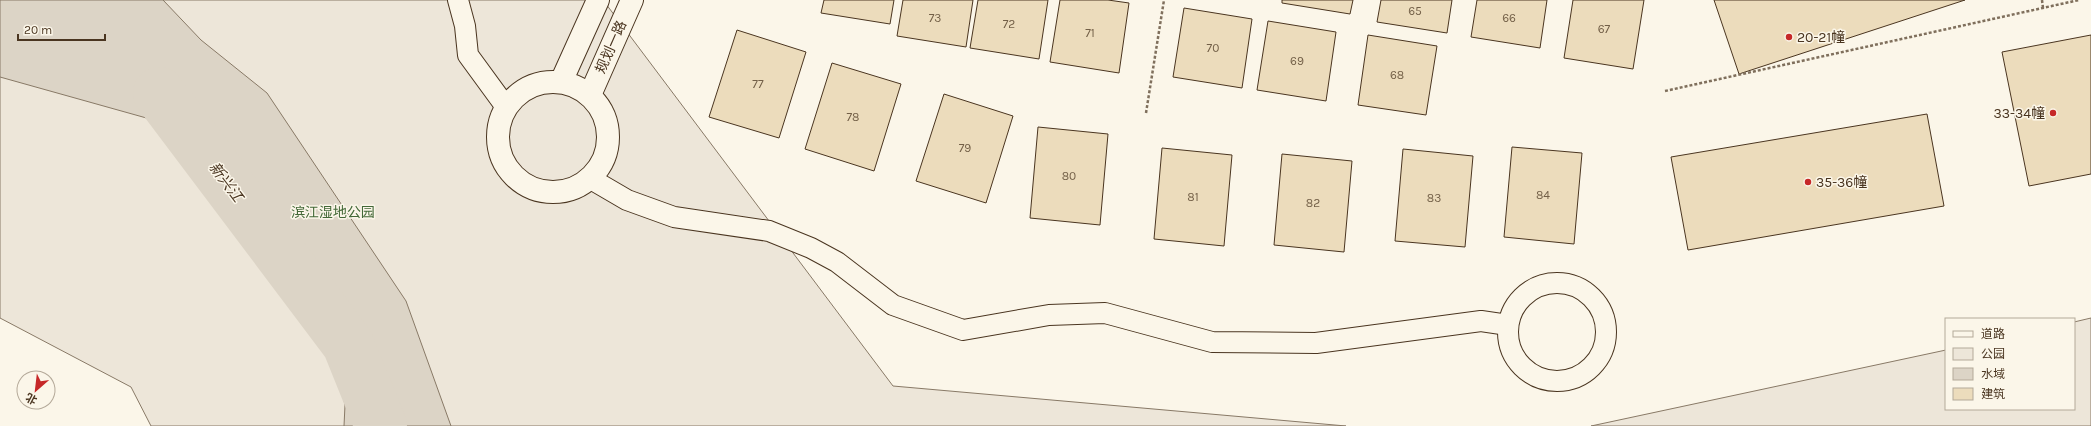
<svg xmlns="http://www.w3.org/2000/svg" width="2091" height="426" font-family="Karla,'Noto Sans SC',sans-serif">
  <style>
    .green { fill: #ede6d9; stroke: #887966 }
    .water { fill: #dcd4c6; stroke: #887966 }
    .lines { fill: none; stroke-linecap: round; stroke-linejoin: round }
    .river { stroke: #dcd4c6; stroke-width: 52 }
    .building { fill: #ecdcbc; stroke: #4a3520 }
    .pedestrian-casing { stroke: #4a3520; stroke-width: 22 }
    .minor-casing { stroke: #4a3520; stroke-width: 24 }
    .path { stroke: #7f6f5c; stroke-width: 2.5; stroke-dasharray: 3 2; stroke-linecap: butt }
    .pedestrian { stroke: #fbf6e9; stroke-width: 20 }
    .minor { stroke: #fbf6e9; stroke-width: 22 }
    .poi-dot { fill: #c62828; stroke: #fbf6e9; stroke-width: 1.5 }
    .labels { text-anchor: middle; dominant-baseline: central; stroke-width: 3; stroke-linejoin: round; paint-order: stroke }
    .number-label { font-size: 12px; fill: #725f47 }
    .poi-label { font-size: 14px; fill: #4a3520; stroke: #fbf6e9; text-anchor: start }
    .street-label { font-size: 14px; fill: #4a3520; stroke: #fbf6e9 }
    .park-label { font-size: 14px; fill: #436837; stroke: #fbf6e9 }
    .water-label { font-size: 15px; font-style: italic; fill: #4a3520; stroke: #fbf6e9 }
  </style>
  <rect width="100%" height="100%" fill="#fbf6e9"/>
  <g class="green">
    <path d="M0 0H603L893 386 1346 426H151L131 387 0 318Z"/>
    <path d="M2091 318V426H1591L1946 350V409H2074V322Z"/>
  </g>
  <path class="water" d="M0 0H163L201 40 267 93 406 301 451 426H344L345 405 315 264 251 180 150 119 0 77Z"/>
  <g class="lines">
    <path class="river" d="M159 93 348 344 381 426"/>
  </g>
  <g class="building">
    <path d="M824 0H894L890 24 821 13Z"/>
    <path d="M903 0H973L966 47 897 36Z"/>
    <path d="M978 0H1048L1039 59 970 48Z"/>
    <path d="M1060 0H1108L1129 3 1119 73 1050 62Z"/>
    <path d="M1282 0H1353L1350 14 1282 3Z"/>
    <path d="M1381 0H1452L1447 33 1377 22Z"/>
    <path d="M1477 0H1547L1540 48 1471 37Z"/>
    <path d="M1573 0H1644L1633 69 1564 58Z"/>
    <path d="M1714 0H1965L1739 74Z"/>
    <path d="M1184 8 1252 19 1242 88 1173 77Z"/>
    <path d="M1268 21 1336 32 1326 101 1257 90Z"/>
    <path d="M737 30 806 52 779 138 709 117Z"/>
    <path d="M1368 35 1437 46 1426 115 1358 105Z"/>
    <path d="M2091 35V174L2029 186 2002 52Z"/>
    <path d="M832 63 901 84 874 171 805 149Z"/>
    <path d="M944 94 1013 116 986 203 916 181Z"/>
    <path d="M1927 114 1944 206 1688 250 1671 157Z"/>
    <path d="M1038 127 1108 134 1100 225 1030 218Z"/>
    <path d="M1512 147 1582 153 1574 244 1504 237Z"/>
    <path d="M1162 148 1232 155 1224 246 1154 239Z"/>
    <path d="M1403 149 1473 156 1465 247 1395 241Z"/>
    <path d="M1282 154 1352 161 1344 252 1274 245Z"/>
  </g>
  <g class="lines">
    <defs>
      <g id="pedestrian">
        <path d="M458 0 465 26 468 55 506 107"/>
        <path d="M591 179 627 200 674 217 769 231 811 248 837 262 893 305 963 330 1049 315 1105 313 1212 342 1316 343 1481 321 1508 325"/>
        <circle cx="1557" cy="332" r="49"/>
      </g>
      <g id="minor">
        <circle cx="553" cy="137" r="55"/>
        <path d="M561 82 598 0"/>
        <path d="M590 95 632 0"/>
      </g>
    </defs>
    <use href="#pedestrian" class="pedestrian-casing"/>
    <use href="#minor" class="minor-casing"/>
    <g class="path">
      <path d="M2042 0 2043 8"/>
      <path d="M1665 91 2079 0"/>
      <path d="M1146 113 1164 0"/>
    </g>
    <use href="#pedestrian" class="pedestrian"/>
    <use href="#minor" class="minor"/>
  </g>
  <g class="poi-dot">
    <circle cx="1789" cy="37" r="4"/>
    <circle cx="2053" cy="113" r="4"/>
    <circle cx="1808" cy="182" r="4"/>
  </g>
  <g class="labels">
    <g class="number-label">
      <text x="1415" y="11">65</text>
      <text x="935" y="18">73</text>
      <text x="1509" y="18">66</text>
      <text x="1009" y="24">72</text>
      <text x="1604" y="29">67</text>
      <text x="1090" y="33">71</text>
      <text x="1213" y="48">70</text>
      <text x="1297" y="61">69</text>
      <text x="1397" y="75">68</text>
      <text x="758" y="84">77</text>
      <text x="853" y="117">78</text>
      <text x="965" y="148">79</text>
      <text x="1069" y="176">80</text>
      <text x="1543" y="195">84</text>
      <text x="1193" y="197">81</text>
      <text x="1434" y="198">83</text>
      <text x="1313" y="203">82</text>
    </g>
    <g class="poi-label">
      <text x="1797" y="37">20-21幢</text>
      <text x="2045" y="113" text-anchor="end">33-34幢</text>
      <text x="1816" y="182">35-36幢</text>
    </g>
    <g class="street-label">
      <text transform="translate(611 47) rotate(-66)">规划一路</text>
    </g>
    <g class="park-label">
      <text x="333" y="212">滨江湿地公园</text>
    </g>
    <g class="water-label">
      <text transform="translate(226 182) rotate(53)">新兴江</text>
    </g>
  </g>
  <rect x="1945" y="318" width="130" height="92" fill="#fbf6e9" stroke="#b4a999"/>
  <rect x="1953" y="331" width="20" height="6" fill="#fbf6e9" stroke="#b4a999"/>
  <text x="1981" y="338" font-size="12" fill="#4a3520">道路</text>
  <rect x="1953" y="348" width="20" height="12" fill="#ede6d9" stroke="#b4a999"/>
  <text x="1981" y="358" font-size="12" fill="#4a3520">公园</text>
  <rect x="1953" y="368" width="20" height="12" fill="#dcd4c6" stroke="#b4a999"/>
  <text x="1981" y="378" font-size="12" fill="#4a3520">水域</text>
  <rect x="1953" y="388" width="20" height="12" fill="#ecdcbc" stroke="#b4a999"/>
  <text x="1981" y="398" font-size="12" fill="#4a3520">建筑</text>
  <g transform="translate(36 390) rotate(208)"><circle r="19" fill="#fbf6e9" stroke="#b4a999"/>
  <path d="M0-3L7 15L0 10L-7 15Z" fill="#c62828"/>
  <text y="-6" font-size="11" font-weight="bold" text-anchor="middle" fill="#4a3520">北</text>
  </g>
  <path d="M18 34v6h87v-6" fill="none" stroke="#4a3520" stroke-width="2"/>
  <text x="24" y="34" font-size="12" fill="#4a3520" stroke="#fbf6e9" stroke-width="3" paint-order="stroke">20 m</text>
</svg>
